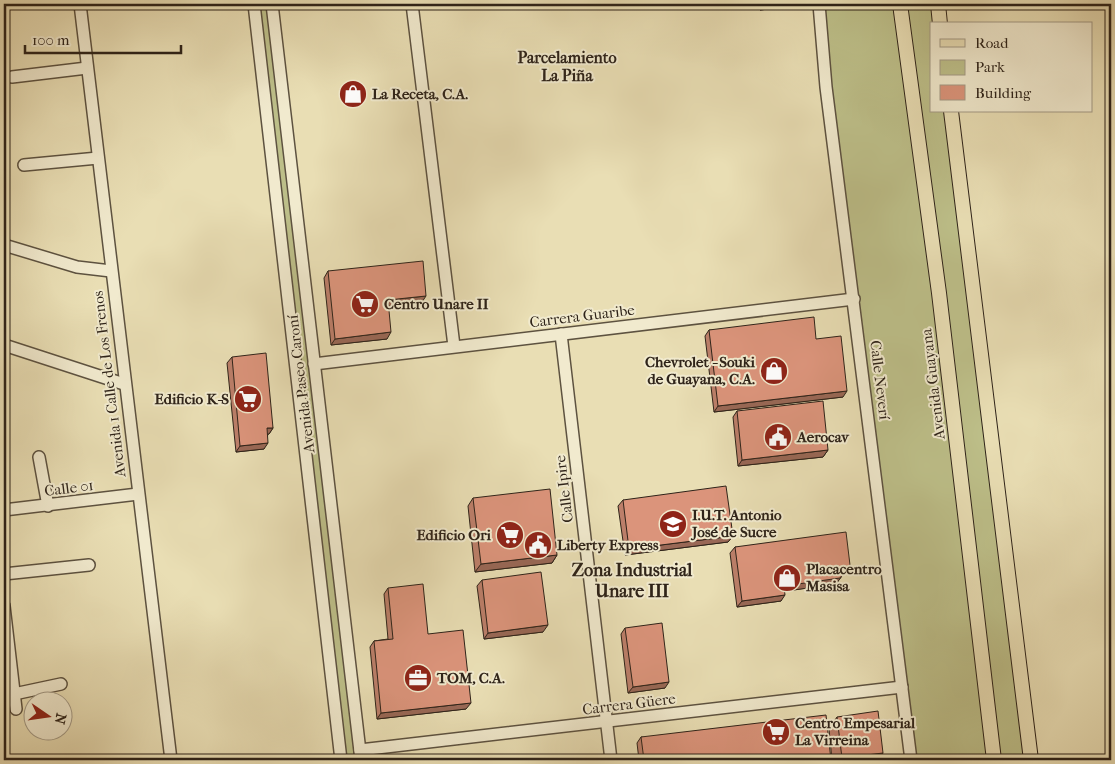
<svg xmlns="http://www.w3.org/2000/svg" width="1115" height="764" font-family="'IM FELL French Canon',serif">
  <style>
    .green { fill: #bdbf89; stroke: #767151 }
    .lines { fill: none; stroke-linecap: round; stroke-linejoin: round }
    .minor-casing { stroke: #5d5240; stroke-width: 14 }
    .major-casing { stroke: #2e2319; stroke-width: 16 }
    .minor { stroke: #f1eace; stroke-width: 11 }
    .major { stroke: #e9deb4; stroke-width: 14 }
    .wall { fill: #bc7f6a; stroke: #2e2319 }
    .shaded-wall { fill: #996856; stroke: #2e2319 }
    .building { fill: #db947b; stroke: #2e2319 }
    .labels { text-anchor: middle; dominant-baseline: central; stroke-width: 4; stroke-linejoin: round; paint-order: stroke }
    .poi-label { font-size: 15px; font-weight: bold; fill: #2e2319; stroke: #f1eace; text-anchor: start }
    .street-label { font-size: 15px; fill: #2e2319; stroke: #f1eace }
    .neighbourhood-label { font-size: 16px; font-weight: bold; fill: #2e2319; stroke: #f1eace }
    .quarter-label { font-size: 18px; font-weight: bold; fill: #2e2319; stroke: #f1eace }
  </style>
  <rect width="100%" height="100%" fill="#e9deb4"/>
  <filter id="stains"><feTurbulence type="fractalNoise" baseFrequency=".004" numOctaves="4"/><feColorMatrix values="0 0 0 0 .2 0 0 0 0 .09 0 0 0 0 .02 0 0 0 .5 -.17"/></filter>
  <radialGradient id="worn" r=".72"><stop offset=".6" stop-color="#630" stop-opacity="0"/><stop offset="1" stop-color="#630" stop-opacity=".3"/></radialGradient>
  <g class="green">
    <path d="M254 4H272L361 760H341Z"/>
    <path d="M819 4H938L940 24H931V111H951L1031 760H911Z"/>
  </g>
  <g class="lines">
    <defs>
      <g id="minor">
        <path d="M80 4 171 760"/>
        <path d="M254 4 341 760"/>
        <path d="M272 4 361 760"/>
        <path d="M412 4 454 346"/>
        <path d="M819 4 826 87 911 760"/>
        <path d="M12 77 87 68"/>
        <path d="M24 165 98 158"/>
        <path d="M4 245 77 267 111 271"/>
        <path d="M561 334 611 760"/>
        <path d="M4 345 124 384"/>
        <path d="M314 364 854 299"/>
        <path d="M39 457 48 506"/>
        <path d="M4 510 138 494"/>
        <path d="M4 574 89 565"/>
        <path d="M4 606 16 709"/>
        <path d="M14 694 61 684"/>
        <path d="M360 750 902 687"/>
      </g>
      <g id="major">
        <path d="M900 4 939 293 994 760"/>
        <path d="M938 4 940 24"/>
        <path d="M951 111 1031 760"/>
      </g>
    </defs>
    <use href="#minor" class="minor-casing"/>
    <use href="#major" class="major-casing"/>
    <use href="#minor" class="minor"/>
    <use href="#major" class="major"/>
  </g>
  <g class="wall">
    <path d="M759 4H795L794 6 760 10Z"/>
    <path d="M328 271 422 302 388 306 387 339 331 345 324 278Z"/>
    <path d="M709 330 816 339 843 397 714 412 705 336Z"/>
    <path d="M232 357 273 428 269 434H268L264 449 236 452 227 363Z"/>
    <path d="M737 411 828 450 823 457 738 466 733 417Z"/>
    <path d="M473 498 557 555 552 563 475 572 468 506Z"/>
    <path d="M623 500 733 536 728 542 625 555 618 506Z"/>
    <path d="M735 547 850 565 836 584 785 591 781 601 737 607 730 553Z"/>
    <path d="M482 580 543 632 484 639 477 586Z"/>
    <path d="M388 588 466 709 377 719 370 647 374 641 388 639 384 594Z"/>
    <path d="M625 628 665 688 628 693 621 634Z"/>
    <path d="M837 717 883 753 878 760H832L829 729Z"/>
    <path d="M641 737 831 760H639L637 743Z"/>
  </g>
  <g class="shaded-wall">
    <path d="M764 4H795L794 6 760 10Z"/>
    <path d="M426 296 422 302 383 307 388 300Z"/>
    <path d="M391 332 387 339 331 345 335 339Z"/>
    <path d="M847 391 843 397 714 412 718 406Z"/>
    <path d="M267 428H273L269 434 263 435Z"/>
    <path d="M268 443 264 449 236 452 240 446Z"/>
    <path d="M828 450 823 457 738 466 742 460Z"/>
    <path d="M733 536 728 542 625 555 629 549Z"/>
    <path d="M557 555 552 563 475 572 481 564Z"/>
    <path d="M850 565 836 584 780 592 784 586Z"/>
    <path d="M785 595 781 601 737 607 742 601Z"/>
    <path d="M548 625 543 632 484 639 488 633Z"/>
    <path d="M669 682 665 688 628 693 633 687Z"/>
    <path d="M471 703 466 709 377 719 381 713Z"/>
    <path d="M883 753 878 760H840L842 758Z"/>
  </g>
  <g class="building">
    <path d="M423 261 426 296 388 300 391 332 335 339 328 271Z"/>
    <path d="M814 317 816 339 841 336 847 391 718 406 709 330Z"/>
    <path d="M266 353 273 428H267L268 443 240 446 232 357Z"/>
    <path d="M823 401 828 450 742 460 737 411Z"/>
    <path d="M726 486 733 536 629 549 623 500Z"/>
    <path d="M550 489 557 555 481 564 473 498Z"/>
    <path d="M846 532 850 565 840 578 784 586 785 595 742 601 735 547Z"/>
    <path d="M541 572 548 625 488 633 482 580Z"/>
    <path d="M423 584 428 634 463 630 471 703 381 713 374 641 393 639 388 588Z"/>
    <path d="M662 623 669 682 633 687 625 628Z"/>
    <path d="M878 711 883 753 842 758 837 717Z"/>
    <path d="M826 715 831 760H644L641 737Z"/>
  </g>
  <defs>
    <symbol id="shop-disc" viewBox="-11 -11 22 22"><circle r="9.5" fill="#8f2418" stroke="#f1eace"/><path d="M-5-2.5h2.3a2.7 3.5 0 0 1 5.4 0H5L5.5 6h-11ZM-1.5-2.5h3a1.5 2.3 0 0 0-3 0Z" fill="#fff"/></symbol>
    <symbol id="supermarket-disc" viewBox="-11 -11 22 22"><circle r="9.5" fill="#8f2418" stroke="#f1eace"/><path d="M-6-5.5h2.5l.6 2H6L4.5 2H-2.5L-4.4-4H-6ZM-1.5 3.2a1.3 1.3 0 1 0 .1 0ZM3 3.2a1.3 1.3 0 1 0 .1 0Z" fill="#fff"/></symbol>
    <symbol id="civic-disc" viewBox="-11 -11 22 22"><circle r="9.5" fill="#8f2418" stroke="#f1eace"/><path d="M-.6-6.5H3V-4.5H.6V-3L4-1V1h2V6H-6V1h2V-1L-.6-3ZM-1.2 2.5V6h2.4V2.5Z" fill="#fff"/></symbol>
    <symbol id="university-disc" viewBox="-11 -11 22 22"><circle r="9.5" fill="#8f2418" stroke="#f1eace"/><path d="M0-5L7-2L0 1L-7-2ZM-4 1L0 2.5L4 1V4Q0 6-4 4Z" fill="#fff"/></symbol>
    <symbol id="office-disc" viewBox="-11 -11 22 22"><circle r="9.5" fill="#8f2418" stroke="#f1eace"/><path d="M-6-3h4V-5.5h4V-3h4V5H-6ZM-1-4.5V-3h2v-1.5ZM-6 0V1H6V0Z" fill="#fff"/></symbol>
  </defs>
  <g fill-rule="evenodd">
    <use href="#shop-disc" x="337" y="78" width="32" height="32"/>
    <use href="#supermarket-disc" x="349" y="288" width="32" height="32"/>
    <use href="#shop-disc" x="758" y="355" width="32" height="32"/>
    <use href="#supermarket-disc" x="232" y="383" width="32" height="32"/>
    <use href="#civic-disc" x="762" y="421" width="32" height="32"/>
    <use href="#university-disc" x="657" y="508" width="32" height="32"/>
    <use href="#supermarket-disc" x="494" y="519" width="32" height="32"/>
    <use href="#civic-disc" x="522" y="529" width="32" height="32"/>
    <use href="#shop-disc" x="771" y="562" width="32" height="32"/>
    <use href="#office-disc" x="402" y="662" width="32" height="32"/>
    <use href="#supermarket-disc" x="760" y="716" width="32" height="32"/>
  </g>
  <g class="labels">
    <g class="poi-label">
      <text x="372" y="94">La Receta, C.A.</text>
      <text x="384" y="304">Centro Unare II</text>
      <text x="755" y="362" text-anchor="end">Chevrolet - Souki<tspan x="755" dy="17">de Guayana, C.A.</tspan></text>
      <text x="229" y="399" text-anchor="end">Edificio K-S</text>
      <text x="797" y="437">Aerocav</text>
      <text x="692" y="515">I.U.T. Antonio<tspan x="692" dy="17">José de Sucre</tspan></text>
      <text x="491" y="535" text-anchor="end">Edificio Ori</text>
      <text x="557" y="545">Liberty Express</text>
      <text x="806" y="569">Placacentro<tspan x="806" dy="17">Masisa</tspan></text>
      <text x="437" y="678">TOM, C.A.</text>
      <text x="795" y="723">Centro Empesarial<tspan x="795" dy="17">La Virreina</tspan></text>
    </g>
    <g class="street-label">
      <text transform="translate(582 316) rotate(-7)">Carrera Guaribe</text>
      <text transform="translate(880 380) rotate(83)">Calle Neverí</text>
      <text transform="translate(109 384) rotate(-97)">Avenida 1 Calle de Los Frenos</text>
      <text transform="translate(301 384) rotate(-97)">Avenida Paseo Caroní</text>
      <text transform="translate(933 384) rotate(-97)">Avenida Guayana</text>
      <text transform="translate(69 488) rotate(-7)">Calle 01</text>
      <text transform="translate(564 489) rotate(-97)">Calle Ipire</text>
      <text transform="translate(629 704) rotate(-7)">Carrera Güere</text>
    </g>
    <g class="neighbourhood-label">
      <text x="567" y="57">Parcelamiento<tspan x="567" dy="18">La Piña</tspan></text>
    </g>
    <g class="quarter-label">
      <text x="632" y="570">Zona Industrial<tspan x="632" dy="21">Unare III</tspan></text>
    </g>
  </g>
  <rect width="1115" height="764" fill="none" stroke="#e9deb4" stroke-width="20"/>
  <rect x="5" y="5" width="1105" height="754" fill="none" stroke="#2e2319" stroke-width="2.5"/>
  <rect x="10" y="10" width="1095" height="744" fill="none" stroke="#2e2319"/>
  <rect x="930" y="22" width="162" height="90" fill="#f1eace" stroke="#a39a86"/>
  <rect x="940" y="39" width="25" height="8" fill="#e9deb4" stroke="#a39a86"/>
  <text x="975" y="48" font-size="15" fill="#2e2319">Road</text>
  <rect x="940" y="60" width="25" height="15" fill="#bdbf89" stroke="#a39a86"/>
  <text x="975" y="72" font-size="15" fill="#2e2319">Park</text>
  <rect x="940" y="85" width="25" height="15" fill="#db947b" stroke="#a39a86"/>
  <text x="975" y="98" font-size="15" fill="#2e2319">Building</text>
  <g transform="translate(48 716) rotate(103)"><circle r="24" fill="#f1eace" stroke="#a39a86"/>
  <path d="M0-4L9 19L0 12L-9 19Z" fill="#8f2418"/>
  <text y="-8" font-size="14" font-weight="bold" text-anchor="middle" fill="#2e2319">N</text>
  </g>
  <path d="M25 45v8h156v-8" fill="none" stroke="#2e2319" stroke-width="2.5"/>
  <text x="32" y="45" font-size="15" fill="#2e2319" stroke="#f1eace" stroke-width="4" paint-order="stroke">100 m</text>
  <rect width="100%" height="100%" filter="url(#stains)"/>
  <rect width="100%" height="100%" fill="url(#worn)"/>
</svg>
